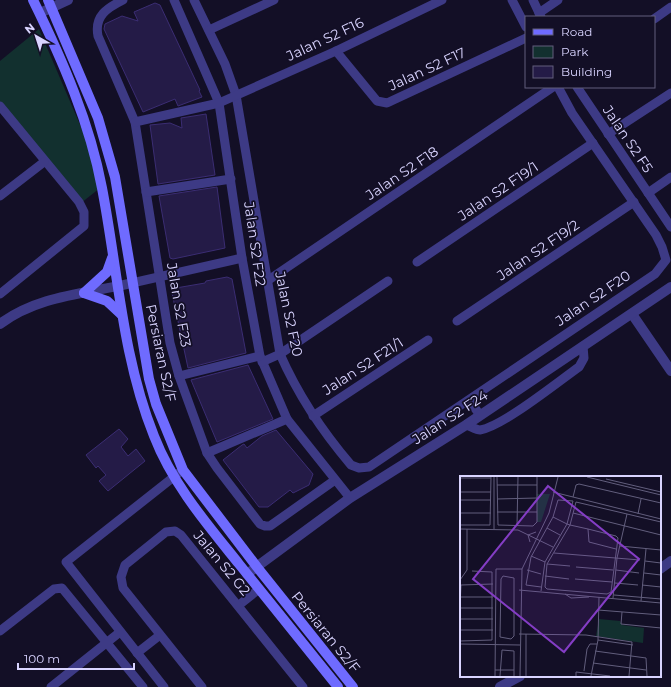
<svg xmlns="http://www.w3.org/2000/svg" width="671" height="687" font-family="Montserrat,sans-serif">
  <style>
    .green { fill: #12302f }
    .building { fill: #241b47; stroke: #3b2d73 }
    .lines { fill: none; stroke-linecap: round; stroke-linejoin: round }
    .minor { stroke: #3d3a85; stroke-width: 9 }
    .tertiary { stroke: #3d3a85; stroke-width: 10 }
    .secondary { stroke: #6f6bff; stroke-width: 10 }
    .labels { text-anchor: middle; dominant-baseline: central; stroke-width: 3.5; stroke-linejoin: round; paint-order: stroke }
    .street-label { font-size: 14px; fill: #d9d4ff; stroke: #130f26 }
    .inset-road { fill: none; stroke: #625e7d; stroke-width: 1 }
    .view { fill: #843dc5; fill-opacity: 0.15; stroke: #843dc5; stroke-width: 2 }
    .inset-edge { fill: none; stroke: #d9d4ff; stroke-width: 2 }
  </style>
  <rect width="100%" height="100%" fill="#130f26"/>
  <path class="green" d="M39 29 93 155 100 188 81 203 0 105V61Z"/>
  <g class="building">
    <path d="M155 3 160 5 200 90 199 91 202 97 178 106 175 99 143 112 104 29 105 24 122 16 138 21 134 12Z"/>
    <path d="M206 114 215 175 158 184 150 125 170 123 182 128 181 118Z"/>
    <path d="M217 187 225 248 173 259 170 258 159 196Z"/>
    <path d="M227 277 232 279 246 353 188 368 172 293 176 288 205 283 206 281Z"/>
    <path d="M248 365 273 419 217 442 191 380Z"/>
    <path d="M119 429 128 439 121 447 128 456 136 449 145 461 108 491 99 481 106 475 98 466 96 468 86 455Z"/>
    <path d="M276 430 313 474 309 485 293 493 290 490 268 507H259L223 460 242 445 244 444 247 448 262 436Z"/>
  </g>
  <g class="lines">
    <g class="minor">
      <path d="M123 0C107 8 94 16 98 36L135 122 170 343 179 376 207 453 217 468 260 524 265 526H270L335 480"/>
      <path d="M174 0 219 103 242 258 260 356 287 419 350 498"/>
      <path d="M194 0 225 64 236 95 280 354C298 395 322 431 351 465L359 468 369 467 655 274 666 260 662 247 656 235 572 113 558 87"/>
      <path d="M512 0 526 27"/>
      <path d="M533 0 541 17"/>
      <path d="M539 13 558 0"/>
      <path d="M654 19 671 7"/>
      <path d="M209 30 274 0"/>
      <path d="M336 51 377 101 387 103 526 38"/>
      <path d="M577 87 671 227"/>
      <path d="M0 106 79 202 84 212V226L0 294"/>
      <path d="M135 122 219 103 336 51 442 0"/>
      <path d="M608 134 671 93"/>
      <path d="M146 192 231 179"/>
      <path d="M648 193 671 177"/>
      <path d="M0 196 44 162"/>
      <path d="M417 262 593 143"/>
      <path d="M267 281 553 87"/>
      <path d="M132 283 242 258"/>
      <path d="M457 321 634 202"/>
      <path d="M262 362 280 354 388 281"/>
      <path d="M179 376 260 356"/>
      <path d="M469 400 480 415"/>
      <path d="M313 416 428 340"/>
      <path d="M466 425C470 426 476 430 480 430 502 427 559 381 579 367L584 358 583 346"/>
      <path d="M207 453 287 419"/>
      <path d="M239 605 259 589"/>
      <path d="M0 631 54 589 62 588 143 687"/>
      <path d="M137 653 160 635"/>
      <path d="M51 687 120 632"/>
      <path d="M164 687 66 562 180 472"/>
      <path d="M202 687 123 588 121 577 125 565 166 532 175 531 181 535 303 687"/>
    </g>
    <g class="tertiary">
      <path d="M40 13 68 0"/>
      <path d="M632 314 671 371"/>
      <path d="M0 324C39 295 86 294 132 283"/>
      <path d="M660 569 671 561"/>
      <path d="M247 574 350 498 466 425 671 287"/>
      <path d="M500 687 520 676"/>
    </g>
    <g class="secondary">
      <path d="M33 0C62 59 90 123 102 188 118 271 122 356 154 436 173 485 207 524 239 564 272 605 305 646 338 687"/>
      <path d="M48 0 98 118 115 177 149 379 156 404 183 470 257 567 353 687"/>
      <path d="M84 293 107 272 112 258"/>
      <path d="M84 293 107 301 122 315"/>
    </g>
  </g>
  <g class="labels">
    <g class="street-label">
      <text transform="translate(325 39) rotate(-25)">Jalan S2 F16</text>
      <text transform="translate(427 69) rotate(-25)">Jalan S2 F17</text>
      <text transform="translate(628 139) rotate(56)">Jalan S2 F5</text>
      <text transform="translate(402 173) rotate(-34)">Jalan S2 F18</text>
      <text transform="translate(498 191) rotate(-34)">Jalan S2 F19/1</text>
      <text transform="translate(255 244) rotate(82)">Jalan S2 F22</text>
      <text transform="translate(538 250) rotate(-34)">Jalan S2 F19/2</text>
      <text transform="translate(593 298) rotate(-34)">Jalan S2 F20</text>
      <text transform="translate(179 305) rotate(80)">Jalan S2 F23</text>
      <text transform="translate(289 314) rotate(78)">Jalan S2 F20</text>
      <text transform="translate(161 353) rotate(78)">Persiaran S2/F</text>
      <text transform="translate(363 366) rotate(-33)">Jalan S2 F21/1</text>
      <text transform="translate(450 417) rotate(-33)">Jalan S2 F24</text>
      <text transform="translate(222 563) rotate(50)">Jalan S2 G2</text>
      <text transform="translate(326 632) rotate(51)">Persiaran S2/F</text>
    </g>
  </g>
  <g transform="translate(460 476)">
    <rect width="201" height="201" fill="#130f26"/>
    <path d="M77 18H90L81 46H77ZM139 143 160 145 162 149 184 152 183 167 136 160Z" fill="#12302f"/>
    <path class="inset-road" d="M37 1 38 49 73 50 77 46V1M127 1 201 19M0 2H31M146 3 201 16M37 9H77M0 16H31M93 16 201 43M113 21 116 9 119 8 201 27M37 23 77 22M0 24H31M37 36H77M0 37H31M113 37 201 59M178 38 181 23M93 41 107 48 110 49 128 53 156 60 158 62 151 116 147 118 87 113 85 111 87 88 110 49 116 26 201 46M0 49H30L31 1M57 50 58 1M87 52 100 59M0 53 58 54 93 71M34 53V1M128 53 129 66 156 73M70 66 68 59 76 56M160 70 201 74M94 77 180 84M71 80 85 86M185 85 201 87M87 88 110 90M116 91 153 94M67 94 81 98M156 94 179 97M184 97 201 99M43 100 54 102V160L51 163 40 161 41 103ZM85 100 109 103M115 103 152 106M0 104 7 94V53M155 107 178 109M182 109 201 111M81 111 66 109 71 81 93 41 98 24 113 25M59 114 201 127M81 115 85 86 107 48 113 25M105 118 111 122 129 121M154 119 201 123M0 121H33M153 122 157 82 167 38M181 125 186 73M0 131 1 109 33 108M0 132H33M138 134 201 139M162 136 161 148 201 152M0 143H33M0 154H33M59 158 126 159 172 166 169 200M138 164 173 169M0 165 32 164V96L12 95M0 168 60 169M135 175 186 182 187 200M133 187 186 194M35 194H54M124 195 127 173 130 168H137M35 200 36 93H62M40 200 42 174 54 175V200M60 200 62 93 89 37 98 1M66 200V158M116 200V196L150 200M131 200 138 164 139 121"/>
    <path class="view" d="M88 10 179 83 104 176 13 103Z"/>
    <rect width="201" height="201" class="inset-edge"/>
  </g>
  <rect x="525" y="16" width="130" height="72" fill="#130f26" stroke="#625e7d"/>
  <rect x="533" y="29" width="20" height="6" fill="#6f6bff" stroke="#625e7d"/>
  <text x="561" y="36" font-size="12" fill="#d9d4ff">Road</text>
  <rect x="533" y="46" width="20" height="12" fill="#12302f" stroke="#625e7d"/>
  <text x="561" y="56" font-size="12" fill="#d9d4ff">Park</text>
  <rect x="533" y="66" width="20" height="12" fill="#241b47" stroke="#625e7d"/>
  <text x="561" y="76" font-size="12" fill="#d9d4ff">Building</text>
  <g transform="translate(36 36) rotate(321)" stroke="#130f26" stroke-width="3" paint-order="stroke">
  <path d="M0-3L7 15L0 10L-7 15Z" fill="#d9d4ff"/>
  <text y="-6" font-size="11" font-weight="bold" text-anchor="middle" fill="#d9d4ff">N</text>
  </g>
  <path d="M18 663v6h116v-6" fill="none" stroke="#d9d4ff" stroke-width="2"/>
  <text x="24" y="663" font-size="12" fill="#d9d4ff" stroke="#130f26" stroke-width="3" paint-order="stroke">100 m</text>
</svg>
